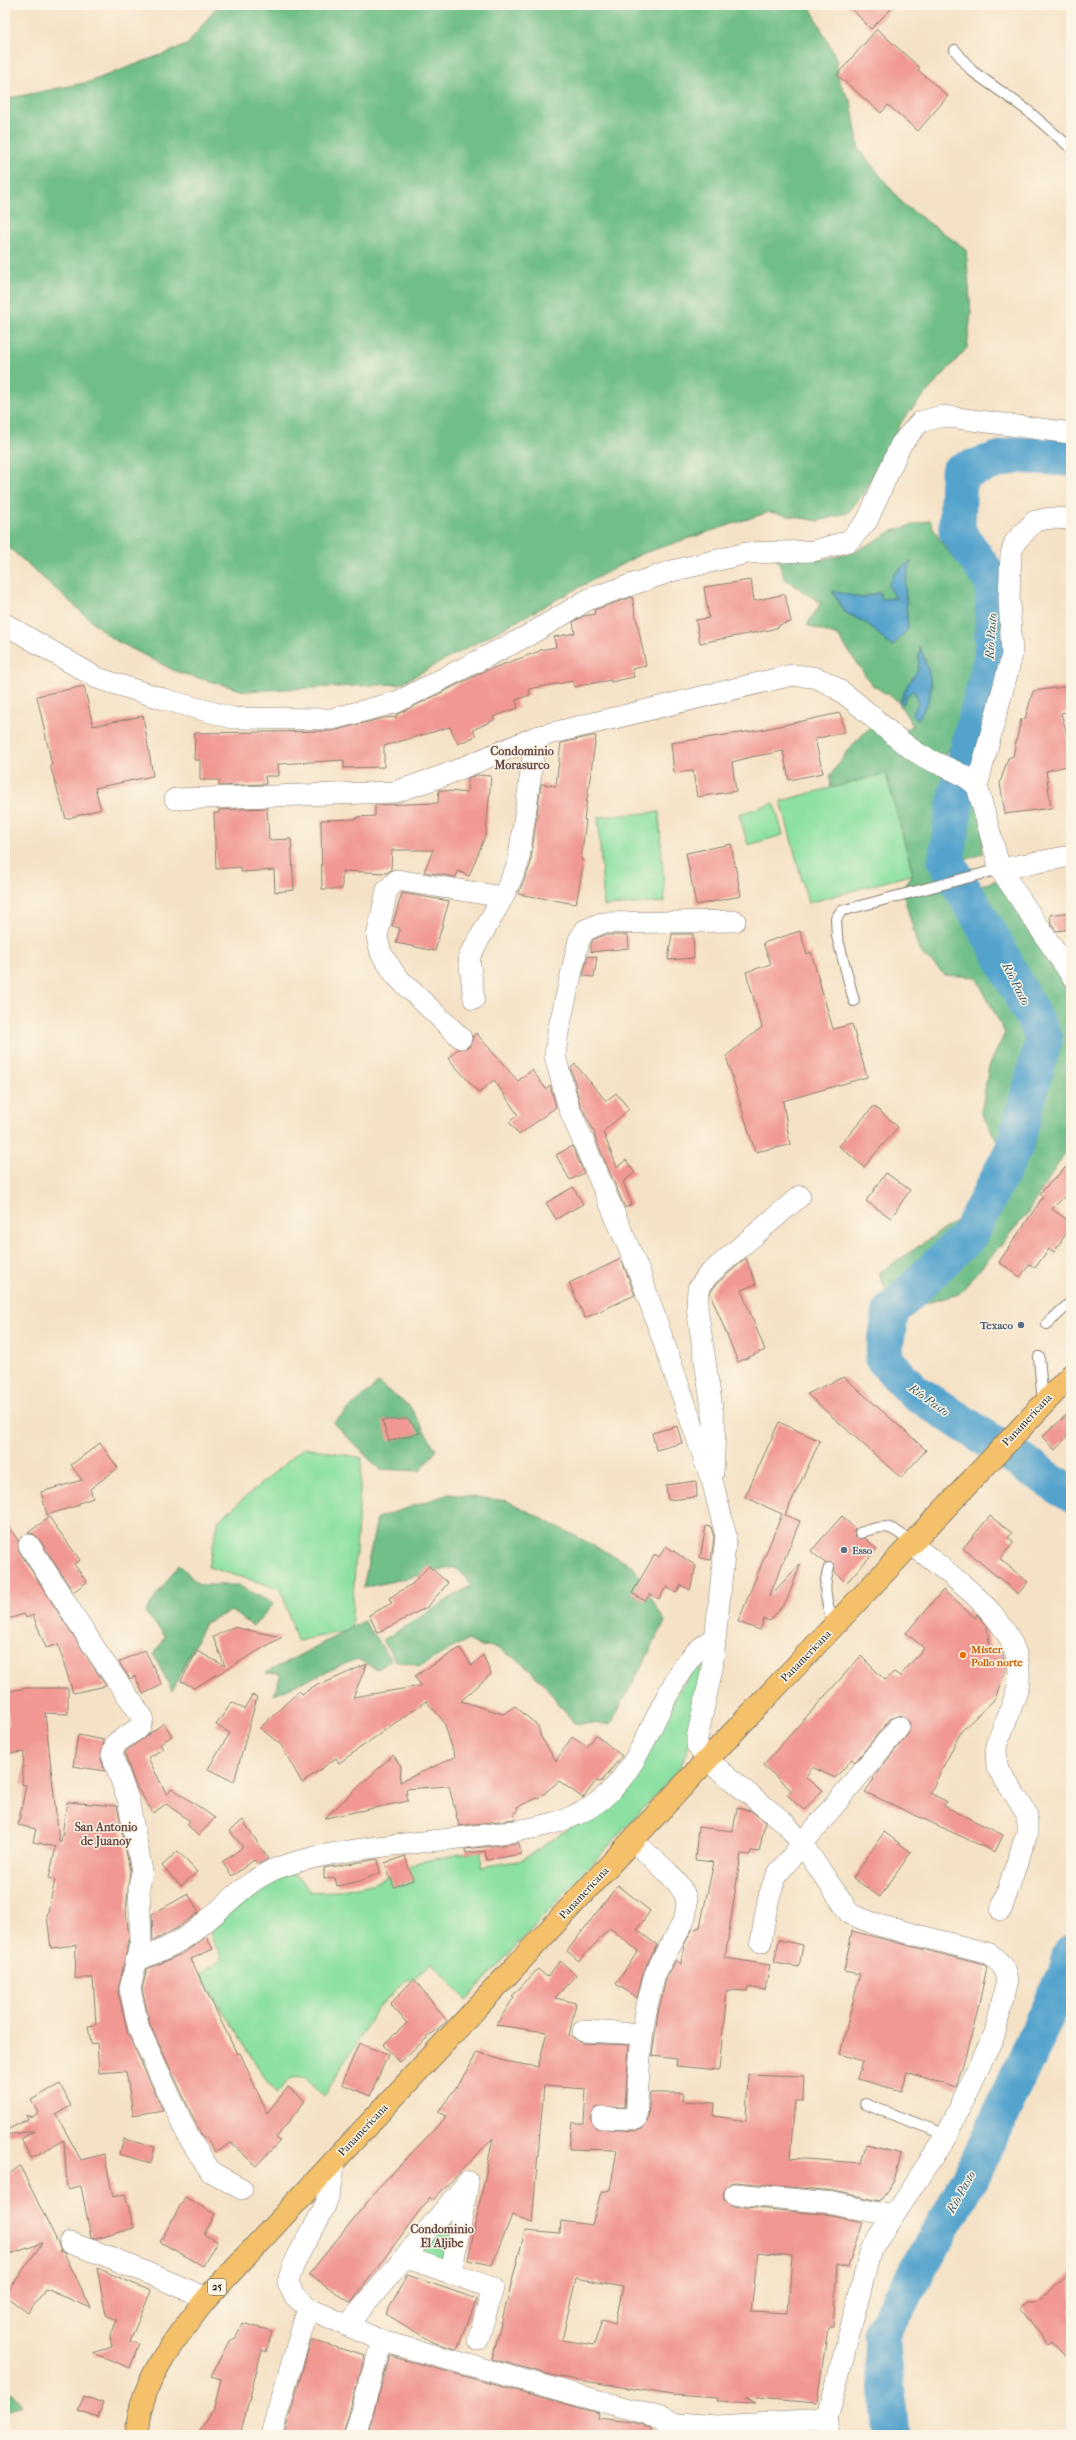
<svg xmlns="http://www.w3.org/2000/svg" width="1076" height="2440" font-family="'IM FELL French Canon',serif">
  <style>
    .green { fill: #8be0a2; stroke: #547e5f }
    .forest { fill: #70be88; stroke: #466d52; fill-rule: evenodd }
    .water { fill: #52a3cd; stroke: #376074 }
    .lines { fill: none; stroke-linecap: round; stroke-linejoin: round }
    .river { stroke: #52a3cd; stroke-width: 37 }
    .building { fill: #f19893; fill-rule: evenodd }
    .lane-casing { stroke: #887f71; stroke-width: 12 }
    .street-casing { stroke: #887f71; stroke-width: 22 }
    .primary-casing { stroke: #887f71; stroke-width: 24 }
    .lane { stroke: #fff; stroke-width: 10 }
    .street { stroke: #fff; stroke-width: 21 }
    .primary { stroke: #f4c16a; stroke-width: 22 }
    .service-dot { fill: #5c6f8a; stroke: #fcf5e5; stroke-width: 1.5 }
    .food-dot { fill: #e8710a; stroke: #fcf5e5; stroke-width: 1.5 }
    .labels { text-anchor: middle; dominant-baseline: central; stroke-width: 3; stroke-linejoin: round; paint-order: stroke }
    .shield { fill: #fcf5e5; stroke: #5f5d58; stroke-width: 1 }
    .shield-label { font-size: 10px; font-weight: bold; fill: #1c1c1c }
    .service-label { font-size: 11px; font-weight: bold; fill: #4e5e75; stroke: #fcf5e5; text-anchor: end }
    .street-label { font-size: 11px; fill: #1c1c1c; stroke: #fcf5e5 }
    .food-label { font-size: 11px; font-weight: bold; fill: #c56008; stroke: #fcf5e5; text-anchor: start }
    .water-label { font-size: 12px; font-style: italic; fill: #34596c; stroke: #fcf5e5 }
    .neighbourhood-label { font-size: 12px; font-weight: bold; fill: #674746; stroke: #fcf5e5 }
  </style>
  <rect width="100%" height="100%" fill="#fcf5e5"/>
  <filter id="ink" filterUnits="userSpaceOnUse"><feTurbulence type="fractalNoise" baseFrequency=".025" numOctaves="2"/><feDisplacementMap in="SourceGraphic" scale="8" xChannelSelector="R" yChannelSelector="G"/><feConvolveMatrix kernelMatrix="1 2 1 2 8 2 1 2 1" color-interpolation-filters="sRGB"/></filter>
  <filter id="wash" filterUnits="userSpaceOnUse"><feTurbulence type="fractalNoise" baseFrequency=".012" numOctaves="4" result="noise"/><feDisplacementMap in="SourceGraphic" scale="16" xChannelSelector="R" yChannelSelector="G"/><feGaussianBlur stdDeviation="0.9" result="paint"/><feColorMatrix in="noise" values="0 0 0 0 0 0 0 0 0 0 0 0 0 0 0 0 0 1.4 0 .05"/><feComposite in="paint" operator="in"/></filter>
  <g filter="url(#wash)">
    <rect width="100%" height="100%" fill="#f5e2c6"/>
    <g class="green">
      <path d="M886 773 913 874 808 903 781 801Z"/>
      <path d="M774 803 783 835 748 845 739 814Z"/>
      <path d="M659 812 665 902 604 906 598 817Z"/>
      <path d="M304 1447 362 1458 351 1630 297 1641 281 1589 208 1567 219 1520Z"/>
      <path d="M704 1655 688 1748 678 1771 466 2000 432 1962 414 1979 404 1981 377 2009 324 2096 304 2077 292 2078 275 2094 200 1975 222 1959 210 1934C222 1902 260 1886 289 1872L301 1879 310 1892 337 1891 372 1884 419 1862 481 1850 482 1867 522 1860 593 1812Z"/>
      <path d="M446 2224 456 2227 448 2268 414 2256Z"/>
    </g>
    <g class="forest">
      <path d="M218 5H809L836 58 839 82 851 102 859 149 904 205 966 249 971 313 967 348 903 419 866 490 848 513 818 521 769 512 641 554 400 684 245 691 177 672 111 638 5 544V99L89 82 187 45Z"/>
      <path d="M930 520C940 549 965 566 980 592 994 617 971 700 961 726 956 740 946 753 938 766L973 783 984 826 982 854 956 863 965 890 1001 879 1034 928 1071 998V1143L1026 1215 959 1294 916 1306 886 1291 879 1273 959 1219 979 1190 999 1144 981 1113 989 1066 1005 1033 976 977 945 975 919 951 902 889 913 874 886 773 831 788 830 776 848 750 871 726 890 737 913 726 897 700 872 685 838 636 807 625 821 603 785 579 772 546 819 560 853 553 892 531ZM911 562 905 585 908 629 892 646 868 624 846 613 832 592 862 598 880 592 881 599 897 598ZM920 648 932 686 925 708 918 704 914 689 906 696 903 705 900 702 907 686 918 670Z"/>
      <path d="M378 1383 410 1407 436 1450 420 1471 379 1469 333 1423Z"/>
      <path d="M449 1494 508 1501 633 1566 665 1622 611 1724 574 1723 543 1683 520 1661 495 1647 481 1646 467 1640 420 1666 395 1660 383 1640 472 1585 456 1567 363 1588 377 1518Z"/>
      <path d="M179 1564 199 1585H238L274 1604 253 1626 231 1611 205 1623 172 1691 154 1655 165 1636 145 1612Z"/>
      <path d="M364 1621 391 1660 377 1669 357 1659 274 1694 281 1674 266 1673Z"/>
      <path d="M5 2385 22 2405 5 2414Z"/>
    </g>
    <g class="water">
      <path d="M911 561 905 585 908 629 892 647 868 624 846 613 832 591 862 598 880 592 881 599 896 598 888 585 895 573Z"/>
      <path d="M920 646C930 677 939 690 918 719L911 714 918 704 914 690 906 696 903 705 900 702 907 686 918 670Z"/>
    </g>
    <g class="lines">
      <g class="river">
        <path d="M1071 458 1015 455 959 472 957 531 994 584 992 657 957 793 946 861 994 942 1044 1038 1015 1146 969 1235 891 1311 883 1358 912 1390 1071 1494"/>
        <path d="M891 2435 881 2335 977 2165 1065 1974 1071 1953"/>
      </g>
    </g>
    <g id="blocks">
      <g class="building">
        <path d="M848 5H895L871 29Z"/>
        <path d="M877 29 920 68 918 70 948 96 918 131 888 105 881 113 837 75Z"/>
        <path d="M751 580 754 601 785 594 791 622 779 625V627L769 630 700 643 696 620 709 618 704 587Z"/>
        <path d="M632 597 646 666 632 669 634 677 611 682 610 680 574 687 573 681 529 689 530 695 516 700 518 708 493 717 494 720 473 730 476 736 458 744 450 727 384 746V767L344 768V760L278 764 279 776H265L266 784 219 786V780H200V760H194L195 733 332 731 384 718 397 717 396 715 485 671 540 651V650L556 647 554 637 575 633 573 622 584 616 595 614 594 610Z"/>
        <path d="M84 686 93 726 143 716 153 776 95 788 101 809 66 819 50 765H52L37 696Z"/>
        <path d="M1071 686V711L1061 713 1071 748V765L1046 771 1051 808 1005 814 1000 783 1008 758 1013 756 1021 719H1025L1033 691Z"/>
        <path d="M840 713 845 732 815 739 823 773 789 780 783 751 751 757 732 762 736 791 697 797 693 771 674 773 671 743 760 730Z"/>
        <path d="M592 736H596L584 820H586L581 860 584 861 576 904 518 894 530 866 541 784 556 786 561 743Z"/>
        <path d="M477 775 491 776 486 834 469 876 458 871 456 877 424 872 433 850H392L391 870 387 873 342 871V889H322L321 820 357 819V817L375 816V805L438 803 439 790 467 793 468 778Z"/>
        <path d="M267 808 269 840 291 839 294 890 275 892 274 870 241 872V867L216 869 214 813H219V810Z"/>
        <path d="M731 844 741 896 696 905 686 853Z"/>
        <path d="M402 893 449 901 435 951 396 943 400 928 392 926Z"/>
        <path d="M1071 912V929L1056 931 1051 924 1050 915Z"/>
        <path d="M800 931 807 954 811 952 833 1029 852 1024 867 1077 783 1101 790 1145 755 1152 726 1056 762 1027 746 972 771 964 763 943Z"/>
        <path d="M672 934H693L694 958 668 960Z"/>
        <path d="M604 935H628L629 948 591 952V944L593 940Z"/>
        <path d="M588 956 597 957 594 977 583 976Z"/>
        <path d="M476 1033 518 1081 532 1070 546 1089 550 1085 556 1107 519 1135 509 1122 518 1115 494 1080 479 1093 448 1058 458 1049 469 1047 473 1036Z"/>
        <path d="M575 1064 606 1101 616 1093 629 1109 603 1132 617 1167 626 1160 635 1173 623 1182 632 1204 625 1208 594 1135 595 1134 580 1104 571 1068Z"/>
        <path d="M874 1106 898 1127 864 1167 839 1146Z"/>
        <path d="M572 1146 584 1173 570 1180 556 1155Z"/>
        <path d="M1071 1162V1190L1052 1209 1071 1222V1226L1054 1252 1049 1249 1035 1268 1030 1264 1020 1277 999 1262 1043 1197 1040 1193Z"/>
        <path d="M886 1173 910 1190 891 1218 866 1201Z"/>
        <path d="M573 1187 583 1204 556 1219 546 1203Z"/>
        <path d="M746 1258 756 1284 741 1290 765 1350 738 1362 710 1293 717 1283Z"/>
        <path d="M621 1259 635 1295 585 1318 569 1283Z"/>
        <path d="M844 1377 926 1450 901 1478 807 1394Z"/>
        <path d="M1071 1411V1432L1055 1450 1042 1437Z"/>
        <path d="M408 1419 420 1433 389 1441 382 1420Z"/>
        <path d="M779 1422 820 1441 785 1515 800 1521 769 1597 801 1563 787 1600 770 1621 764 1619 760 1630 738 1622 782 1514 745 1497Z"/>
        <path d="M677 1426 682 1443 656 1450 652 1433Z"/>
        <path d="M100 1443 118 1468 90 1489 93 1498 79 1503V1505L47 1515 41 1492 82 1480 71 1465Z"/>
        <path d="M696 1481 697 1497 668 1500 666 1485Z"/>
        <path d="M842 1516 855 1529 854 1532 856 1538H865L877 1549 846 1583 835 1572 833 1563H825L811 1551Z"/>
        <path d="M990 1516 1012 1533 1008 1538 1014 1542 1000 1559 1028 1582 1018 1594 963 1548Z"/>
        <path d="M49 1517 80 1560 74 1564 87 1582 73 1592 39 1539 34 1534 28 1533Z"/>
        <path d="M5 1522 18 1540 19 1551 106 1686 73 1693 58 1644 46 1648 33 1615 26 1618 24 1614 5 1620Z"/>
        <path d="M706 1526 711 1527 714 1537 711 1560 700 1558Z"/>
        <path d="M666 1546 696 1566 690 1590 681 1585 676 1593 666 1587 659 1599 650 1594 645 1601 632 1593 655 1554 659 1557Z"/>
        <path d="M429 1566 448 1583 427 1607 378 1633 369 1615 392 1603 389 1598 412 1584Z"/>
        <path d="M943 1590 975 1618 977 1614 985 1624 987 1627 991 1654 1002 1652 1006 1670 995 1699 962 1730 930 1793 946 1801 944 1806 1003 1835 995 1852 865 1792 874 1779 873 1778 908 1734 910 1723 901 1715 890 1719 855 1762 852 1759 835 1778 812 1767 806 1778 823 1790 804 1810 787 1795 791 1790 763 1765 861 1656 885 1680 894 1672 900 1676 924 1648 906 1633Z"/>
        <path d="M233 1627 282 1637 194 1688 181 1681 197 1651 225 1666 213 1637Z"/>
        <path d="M460 1648 472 1666 483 1655 491 1674 461 1701 503 1714 515 1706 538 1726 541 1737 556 1761 572 1737 587 1747 596 1735 622 1756 601 1782 596 1781 583 1798 559 1781 540 1797 517 1807 518 1811 514 1813 515 1819 459 1826 449 1786 406 1789 408 1801 325 1818 393 1755 401 1766 400 1782 455 1757 444 1722 426 1701 339 1763 336 1758 302 1783 281 1745 260 1728 299 1691 302 1694 319 1683 320 1685 367 1664 353 1697 421 1686 415 1676Z"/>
        <path d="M145 1650 162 1685 143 1694 135 1676 130 1679 119 1662Z"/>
        <path d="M26 1688H68V1714L45 1713 59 1841H61L67 1802 117 1806 130 1871 126 1909 129 1939 118 1992 128 2034 163 2110 133 2115 126 2071 99 2073 97 2043 91 2044 88 2026 96 2025 93 1978H75L76 1945 51 1948 47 1916 55 1880 49 1878 56 1847 33 1842 36 1829 18 1825 26 1785 22 1784 24 1752 5 1754V1726L9 1725 5 1692Z"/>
        <path d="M252 1695 257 1697 234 1782 208 1769 230 1733 216 1725 232 1702 244 1709Z"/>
        <path d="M164 1723 172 1736 160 1744 163 1749 148 1758 167 1795 172 1788 215 1818 198 1836 187 1824 190 1821 166 1804 153 1813 135 1784 125 1755 126 1751Z"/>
        <path d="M78 1735 104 1740 101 1759 105 1771 73 1766Z"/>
        <path d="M737 1808 751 1811 765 1822 759 1852 751 1851 750 1855 741 1854 725 1958 770 1965 765 1990 748 1987 747 1991 727 1990 719 2070 676 2066 677 2059 652 2056 653 2048 658 2013 666 1979 676 1960 681 1964 684 1945 692 1930 700 1927 714 1862 695 1860 698 1827 733 1831Z"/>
        <path d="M243 1820 268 1859 258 1864 254 1860 232 1876 222 1862 243 1847 230 1831Z"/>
        <path d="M884 1832 911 1852 880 1897 853 1878Z"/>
        <path d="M519 1843 521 1854 487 1860 485 1851 466 1853 465 1849Z"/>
        <path d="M178 1851 197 1872 181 1886 162 1866Z"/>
        <path d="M405 1856 413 1880 394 1887 385 1863Z"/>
        <path d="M378 1859 380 1873 360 1881 337 1886 335 1878 324 1879V1868Z"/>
        <path d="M618 1885 650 1911 637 1930 657 1945 644 1970 637 1998 616 1984 638 1951 610 1928 579 1961 567 1951Z"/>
        <path d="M188 1894 199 1912 177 1928 153 1941 152 1914Z"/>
        <path d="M852 1931 984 1965 987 1967 974 2026 956 2088 907 2072 902 2091 857 2079 862 2061 840 2054 860 1974 844 1971Z"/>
        <path d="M206 1937 213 1949 191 1959 237 2054 240 2053 267 2113 288 2087 305 2101 276 2138 280 2141 256 2166 231 2143 215 2152 206 2137 203 2138 200 2132 150 2025 142 1989 147 1969 182 1954Z"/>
        <path d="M779 1940 803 1945 799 1967 774 1963Z"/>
        <path d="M560 1961 576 1975 555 1998 576 2003 569 2035 582 2043 629 2045 625 2107 596 2108 590 2118 596 2128 636 2131 642 2129 648 2120 650 2093H684L683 2101 715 2103 714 2116 746 2121 748 2074 804 2076 803 2101H795L790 2158 861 2163 866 2145 901 2154 894 2182 880 2201 834 2191 736 2182 730 2183 723 2193 724 2199 734 2206 831 2215 862 2222 848 2268 837 2265 833 2327H828L817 2403 746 2397 755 2403 717 2401 718 2398 672 2395 559 2377 492 2359 525 2231 560 2234 561 2221 592 2225 601 2192 610 2190 617 2150 569 2149 572 2123H584L586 2089 544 2086 532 2222 512 2215 492 2265 468 2260 493 2138 433 2200 430 2197 351 2303 309 2274 381 2185 447 2116 438 2112 467 2072 477 2052 504 2061 538 2067 547 2032 496 2025 514 1997 512 1996 538 1969 547 1977ZM758 2252 792 2256 788 2313 751 2311ZM576 2278 623 2287 615 2324 602 2320 594 2345 562 2340Z"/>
        <path d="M414 1979 447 2021 399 2062 383 2045 407 2023 390 2004Z"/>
        <path d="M359 2043 388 2055 370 2096 342 2084Z"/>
        <path d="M60 2084 71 2106 56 2114 81 2160 104 2154 113 2197 125 2194 134 2228 96 2239 91 2238 81 2186 67 2189 64 2140 31 2158 21 2139 34 2131 5 2135V2131L28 2119 26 2115 32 2117 38 2113 31 2100Z"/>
        <path d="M124 2139 155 2147 151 2163 119 2154Z"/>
        <path d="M20 2166 58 2243 61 2251H59L64 2253 91 2308 46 2289 28 2313 5 2296 42 2243 5 2256V2177Z"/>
        <path d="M185 2197 215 2214 204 2235 217 2241 203 2266 160 2242Z"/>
        <path d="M97 2268 151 2291 130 2341 139 2344 130 2368 93 2353 112 2347 110 2337 117 2320 106 2315Z"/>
        <path d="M1071 2273V2362L1052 2341 1048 2344 1021 2307 1030 2300H1039Z"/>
        <path d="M407 2275 477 2299 457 2349 432 2342 386 2314Z"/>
        <path d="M242 2323 272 2331 266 2352 262 2350 240 2435H198L211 2411 213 2412 221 2379 211 2376 229 2341 236 2338Z"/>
        <path d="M311 2340 365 2356 343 2435H284Z"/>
        <path d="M390 2356 599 2413 598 2418 630 2422 651 2427V2435H464L445 2430V2435H367Z"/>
        <path d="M84 2396 103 2403 98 2418 78 2411Z"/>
      </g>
    </g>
  </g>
  <g filter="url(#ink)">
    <use href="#blocks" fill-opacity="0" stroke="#887f71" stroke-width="1"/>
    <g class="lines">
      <defs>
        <g id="lane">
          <path d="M955 50 972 71 1027 110 1071 148"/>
          <path d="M854 1001 837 936 836 919 841 911 1000 869"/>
          <path d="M1047 1324 1071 1302"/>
          <path d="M1039 1357 1043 1403"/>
          <path d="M860 1533C886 1523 892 1525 912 1544"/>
          <path d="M829 1568C821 1592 828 1602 833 1626"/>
          <path d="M865 2104 947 2135"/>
        </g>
        <g id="street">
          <path d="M5 624 97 678 167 700 233 718 332 719 397 702 527 636 589 599 672 571 747 553 813 551 849 541 867 521 901 444 920 422 942 416 1071 433"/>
          <path d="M977 786 1012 655 1009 597 1011 554 1015 542 1035 521 1051 518 1071 519"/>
          <path d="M175 799 395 792 445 775 536 737 792 675C800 676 809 676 816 678 848 688 887 735 919 754 938 766 961 770 977 786L1000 869 1071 975"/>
          <path d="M1000 869 1071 856"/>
          <path d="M735 921 602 923 585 930 579 940 558 1032 555 1056 569 1108 640 1274 713 1484 726 1536 712 1669 697 1738V1745L707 1760 786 1824 803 1845 850 1914 878 1925 990 1954 1003 1966 1007 1980 995 2033 947 2135 871 2249 827 2420 830 2435"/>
          <path d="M474 999 469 957 503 897 518 864 536 737"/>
          <path d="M461 1038 396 976 381 953 377 937 387 890 397 880 503 897"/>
          <path d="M713 1473 715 1429 697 1307 698 1289 708 1275 800 1196"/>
          <path d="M912 1544C951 1577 1024 1622 1019 1680 1018 1695 1002 1730 996 1746L997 1767 1027 1814V1833L1001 1910"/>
          <path d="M29 1545 99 1655 143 1718 140 1727 116 1743 112 1755 128 1799 142 1871 139 1888 141 1940 130 1989 139 2029 189 2138 211 2172 242 2189"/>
          <path d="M761 1942C765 1919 767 1892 779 1872L899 1727"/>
          <path d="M135 1961C157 1953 180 1943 198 1928 225 1907 249 1877 283 1866 341 1847 414 1844 475 1836 518 1831 569 1827 603 1798 646 1762 658 1696 693 1655 699 1648 708 1643 715 1637"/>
          <path d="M583 2031 642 2034"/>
          <path d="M602 2118 636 2119C639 2071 640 2022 655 1975 662 1953 692 1922 686 1898 681 1880 647 1854 633 1841"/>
          <path d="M334 2161C333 2176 332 2189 326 2203 315 2231 294 2254 288 2283L294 2295 308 2308 382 2341 680 2423 716 2426 827 2420"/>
          <path d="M735 2194 833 2203 893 2216"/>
          <path d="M70 2243 107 2256 207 2298"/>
          <path d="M405 2257 493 2288 478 2340"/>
          <path d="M451 2274 468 2183"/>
          <path d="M347 2326 468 2182"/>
          <path d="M271 2435 308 2308"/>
          <path d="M355 2435 382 2341"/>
        </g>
        <path id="primary" d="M137 2435C138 2383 176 2337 207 2298L707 1760 1071 1375"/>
      </defs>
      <use href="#lane" class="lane-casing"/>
      <use href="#street" class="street-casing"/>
      <use href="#primary" class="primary-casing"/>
      <use href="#lane" class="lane"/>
      <use href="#street" class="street"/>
      <use href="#primary" class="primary"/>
    </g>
  </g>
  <g class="service-dot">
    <circle cx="1021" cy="1325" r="4"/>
    <circle cx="844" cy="1550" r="4"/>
  </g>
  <circle class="food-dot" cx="963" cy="1655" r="4"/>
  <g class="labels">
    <rect class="shield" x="208" y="2279" width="18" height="16" rx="3"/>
    <g class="shield-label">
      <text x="217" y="2287">25</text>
    </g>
    <g class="service-label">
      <text x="1013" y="1325">Texaco</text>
      <text x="852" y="1550" text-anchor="start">Esso</text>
    </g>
    <g class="street-label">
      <text transform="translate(1027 1420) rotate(-47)">Panamericana</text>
      <text transform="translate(806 1656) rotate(-46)">Panamericana</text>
      <text transform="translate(584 1893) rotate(-47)">Panamericana</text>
      <text transform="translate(363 2130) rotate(-47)">Panamericana</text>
    </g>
    <g class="food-label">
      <text x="971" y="1649">Míster<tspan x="971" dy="13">Pollo norte</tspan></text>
    </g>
    <g class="water-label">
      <text transform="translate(991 636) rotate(-86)">Río Pasto</text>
      <text transform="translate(1016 984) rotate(63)">Río Pasto</text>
      <text transform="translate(929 1400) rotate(36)">Río Pasto</text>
      <text transform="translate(961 2192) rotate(-61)">Río Pasto</text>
    </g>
    <g class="neighbourhood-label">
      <text x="522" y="751">Condominio<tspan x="522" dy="14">Morasurco</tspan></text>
      <text x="106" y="1827">San Antonio<tspan x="106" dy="14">de Juanoy</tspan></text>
      <text x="442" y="2229">Condominio<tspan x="442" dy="14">El Aljibe</tspan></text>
    </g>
  </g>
  <rect width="1076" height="2440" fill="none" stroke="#fcf5e5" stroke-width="20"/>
</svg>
